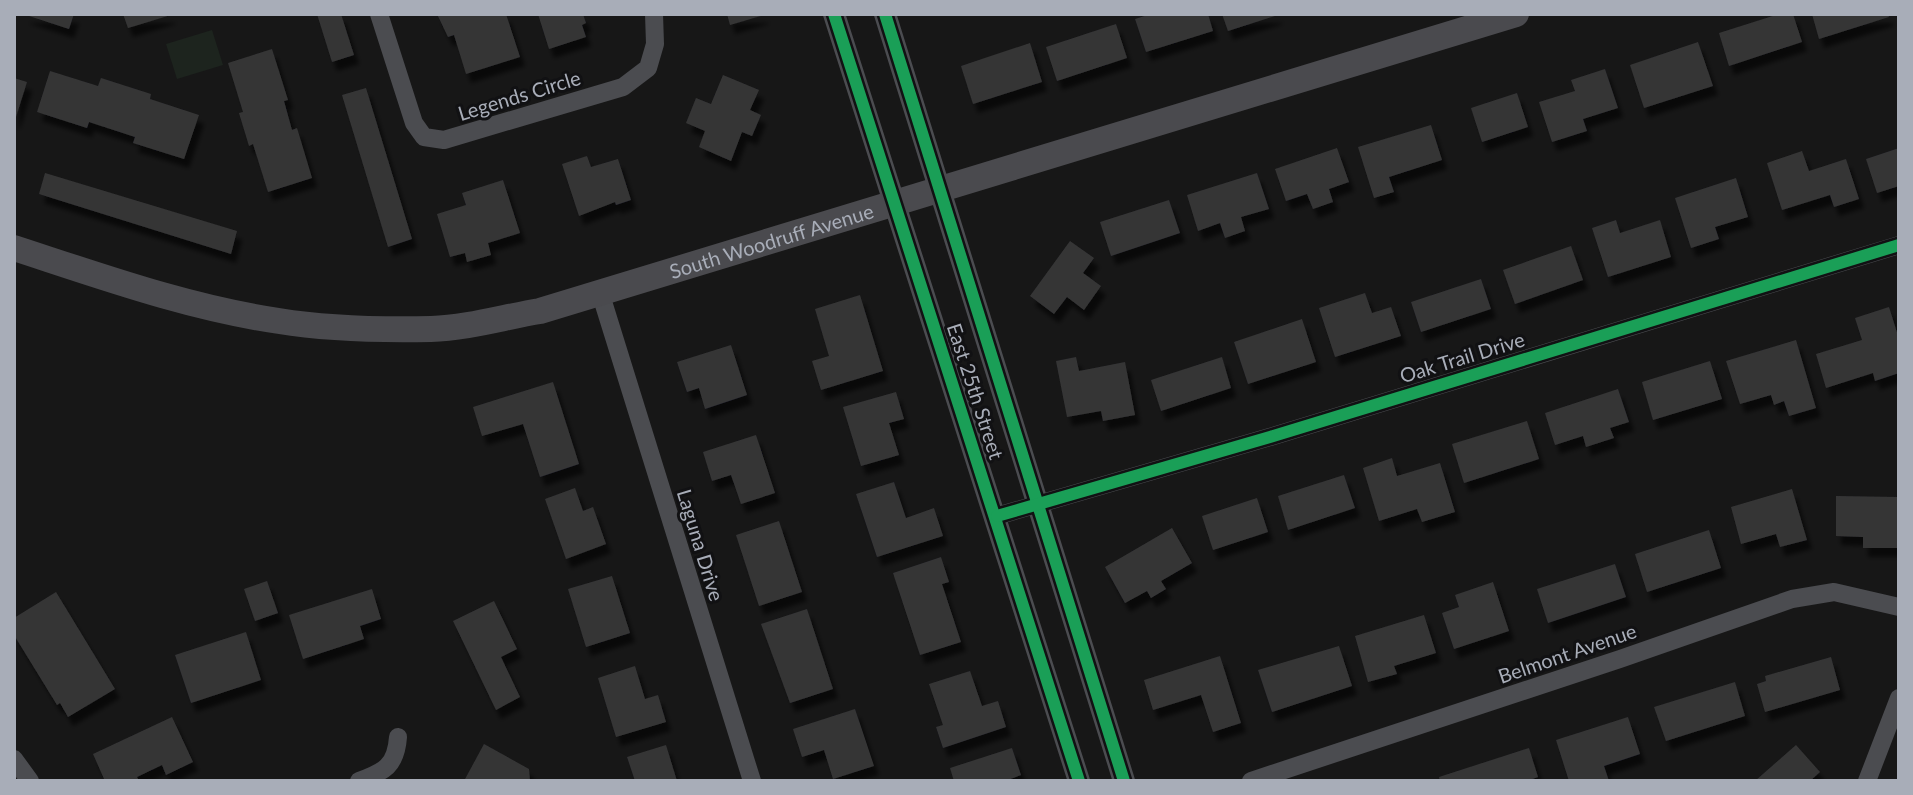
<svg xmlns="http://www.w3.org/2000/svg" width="1913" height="795" font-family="Lato,sans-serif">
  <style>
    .green { fill: #1d241e }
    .building { fill: #353536; filter: url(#shadow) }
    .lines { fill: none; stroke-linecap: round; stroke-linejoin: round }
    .minor { stroke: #4b4c50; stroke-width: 18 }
    .tertiary { stroke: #4b4c50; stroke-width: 22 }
    .secondary { stroke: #4a4a4e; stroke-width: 26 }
    .cycleway-casing { stroke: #111113; stroke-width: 17 }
    .cycleway { stroke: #1a9f57; stroke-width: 12 }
    .labels { text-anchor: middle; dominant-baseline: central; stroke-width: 6; stroke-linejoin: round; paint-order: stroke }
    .street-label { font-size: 20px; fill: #a8adb8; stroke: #111113 }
  </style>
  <defs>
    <filter id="shadow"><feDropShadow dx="5" dy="9" stdDeviation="2" flood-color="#0009"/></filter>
  </defs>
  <rect width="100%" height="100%" fill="#171717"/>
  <path class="green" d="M212 30 223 65 177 79 166 44Z"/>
  <g class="building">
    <path d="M23 14H74L69 29Z"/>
    <path d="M123 14H171V15L128 28Z"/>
    <path d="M317 14H341L354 55 332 62Z"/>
    <path d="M437 14H506L520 57 466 74 454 35 448 37Z"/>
    <path d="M538 14H583L586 23 582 25 586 37 549 49Z"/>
    <path d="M727 14H764V15L730 25Z"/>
    <path d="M1151 14H1208L1213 31 1146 52 1135 19Z"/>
    <path d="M1222 14H1278V15L1228 31Z"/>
    <path d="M1779 14H1793L1802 42 1729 66 1719 33Z"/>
    <path d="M1812 14H1888L1889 17 1819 39Z"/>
    <path d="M1116 24 1127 58 1057 81 1046 47Z"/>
    <path d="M1698 42 1713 86 1644 108 1630 65Z"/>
    <path d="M1030 43 1042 82 973 104 961 66Z"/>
    <path d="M272 49 288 100 284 101 292 130 297 128 312 178 268 192 253 144 249 146 239 113 243 112 228 63Z"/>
    <path d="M1605 69 1618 108 1583 119 1587 131 1552 142 1539 102 1575 91 1571 80Z"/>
    <path d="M50 71 98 86 101 78 151 94 150 99 199 115 184 159 133 143 135 137 89 122 87 128 37 112Z"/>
    <path d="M723 75 759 90 750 110 761 115 752 136 742 132 731 161 699 147 705 131 686 123 696 98 711 104Z"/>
    <path d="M14 78 27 82 15 120H14Z"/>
    <path d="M366 88 412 239 388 247 342 95Z"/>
    <path d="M1517 93 1528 127 1482 142 1471 108Z"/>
    <path d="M1431 125 1442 160 1389 177 1394 192 1374 198 1358 147Z"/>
    <path d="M1337 148 1349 182 1329 189 1333 202 1313 209 1307 194 1286 201 1275 169Z"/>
    <path d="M1899 148V186L1877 193 1866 159Z"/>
    <path d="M1802 151 1809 171 1846 159 1859 199 1834 207 1830 195 1782 210 1767 163Z"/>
    <path d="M587 156 591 167 618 159 631 200 616 205 615 202 579 216 562 164Z"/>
    <path d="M45 173 237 231 231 254 39 194Z"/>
    <path d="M1257 173 1269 209 1241 217 1245 231 1225 238 1220 223 1198 231 1187 195Z"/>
    <path d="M1736 178 1748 217 1715 227 1719 239 1691 248 1675 198Z"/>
    <path d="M503 180 520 233 488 243 491 255 467 262 465 253 450 257 437 214 466 205 462 193Z"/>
    <path d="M1169 200 1180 233 1111 256 1100 222Z"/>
    <path d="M1616 220 1620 233 1660 220 1671 257 1608 277 1592 228Z"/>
    <path d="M1070 241 1094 258 1083 273 1101 286 1084 310 1067 297 1054 314 1030 296Z"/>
    <path d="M1571 246 1583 280 1515 304 1503 270Z"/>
    <path d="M1481 279 1491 309 1421 332 1411 302Z"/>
    <path d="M1365 293 1372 313 1391 307 1401 336 1335 357 1319 308Z"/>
    <path d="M860 295 883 371 821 390 812 361 829 356 815 309Z"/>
    <path d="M1889 307 1899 339V373L1875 381 1873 373 1826 388 1816 354 1862 340 1855 318Z"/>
    <path d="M1302 319 1316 362 1248 384 1234 342Z"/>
    <path d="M1796 340 1816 408 1789 416 1784 401 1774 405 1771 395 1740 404 1726 361Z"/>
    <path d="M731 345 747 395 705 409 699 388 687 392 677 362Z"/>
    <path d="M1076 357 1079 371 1125 362 1135 415 1103 421 1101 411 1067 417 1056 361Z"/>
    <path d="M1222 357 1231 388 1161 411 1151 380Z"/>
    <path d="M1710 361 1722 399 1653 420 1642 382Z"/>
    <path d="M553 382 579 464 540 477 523 424 482 436 473 407Z"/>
    <path d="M1618 389 1629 422 1610 428 1614 438 1586 447 1583 436 1555 445 1545 413Z"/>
    <path d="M896 392 904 419 889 423 899 455 861 466 843 407Z"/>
    <path d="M1527 421 1539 459 1464 483 1452 444Z"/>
    <path d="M756 435 775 493 741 504 731 475 712 481 703 452Z"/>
    <path d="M1392 458 1397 476 1440 463 1455 512 1422 522 1417 509 1379 521 1363 468Z"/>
    <path d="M1344 475 1355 508 1288 530 1278 496Z"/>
    <path d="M894 482 906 518 934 508 943 536 877 557 856 494Z"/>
    <path d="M575 488 583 511 593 507 606 544 566 559 545 499Z"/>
    <path d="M1792 489 1807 540 1780 547 1776 534 1741 544 1731 507Z"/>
    <path d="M1836 496 1899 497V548H1863V537L1836 536Z"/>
    <path d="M1257 498 1268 532 1213 550 1202 516Z"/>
    <path d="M779 521 802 592 759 606 736 535Z"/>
    <path d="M1172 528 1192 563 1161 581 1166 589 1151 598 1147 591 1125 603 1105 567Z"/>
    <path d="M1709 530 1721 568 1647 592 1635 554Z"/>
    <path d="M941 557 949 582 942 584 961 642 920 655 893 573Z"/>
    <path d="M1615 564 1626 597 1548 623 1537 589Z"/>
    <path d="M612 576 630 633 586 647 568 589Z"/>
    <path d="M267 581 278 613 255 621 244 589Z"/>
    <path d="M1493 582 1509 631 1454 649 1442 613 1459 607 1455 595Z"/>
    <path d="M372 589 381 619 360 626 364 639 303 659 289 615Z"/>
    <path d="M56 592 115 689 68 717 60 703 57 705 14 635V618Z"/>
    <path d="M494 601 517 649 501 657 520 697 496 710 453 621Z"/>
    <path d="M807 609 833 689 790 703 761 624Z"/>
    <path d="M1424 615 1436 653 1394 666 1397 674 1368 682 1355 636Z"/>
    <path d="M246 632 261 680 191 703 175 655Z"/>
    <path d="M1339 646 1352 686 1272 712 1258 670Z"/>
    <path d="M1220 656 1241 723 1213 732 1201 695 1153 710 1144 680Z"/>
    <path d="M1831 657 1840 690 1765 712 1757 684 1766 681 1765 676Z"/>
    <path d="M635 666 645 699 658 695 666 722 616 737 598 678Z"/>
    <path d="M970 671 982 706 998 701 1006 727 943 748 936 727 943 725 929 684Z"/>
    <path d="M1735 682 1745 716 1666 741 1654 707Z"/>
    <path d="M855 709 874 766 833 779 824 750 802 757 793 729Z"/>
    <path d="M172 717 193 762 166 775 162 765 137 777 139 781H105L93 754Z"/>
    <path d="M1628 717 1640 754 1604 766 1609 781H1569L1556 740Z"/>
    <path d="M484 744 529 769 530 781H464Z"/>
    <path d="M666 745 677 781H635L627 757Z"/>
    <path d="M1796 745 1820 772 1810 781H1755Z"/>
    <path d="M1012 748 1021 775 1005 781H954L950 768Z"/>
    <path d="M1529 748 1538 777 1527 781H1440L1439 777Z"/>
  </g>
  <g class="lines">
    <g class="minor">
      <path d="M379 14 414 123 424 137 444 140 623 87 648 68 655 44 654 14"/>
      <path d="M600 292 752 781"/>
      <path d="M997 516 1270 437 1899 245"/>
      <path d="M14 759 30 781"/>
      <path d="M359 781C384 772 396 766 398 737"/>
      <path d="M1251 781 1620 659 1792 599 1834 592 1899 607"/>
      <path d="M1867 781 1899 698"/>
    </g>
    <g class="tertiary">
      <path d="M834 14 1079 781"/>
      <path d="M885 14 1124 781"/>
    </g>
    <path class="secondary" id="s1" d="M14 248C100 276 189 308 279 321 328 329 381 330 431 329 467 328 504 317 540 311L1516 14"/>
    <defs>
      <g id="cycleway">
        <path d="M834 14 1079 781"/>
        <path d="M885 14 1124 781"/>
        <path d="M997 516 1270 437 1899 245"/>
      </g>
    </defs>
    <use href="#cycleway" class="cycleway-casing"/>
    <use href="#cycleway" class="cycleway"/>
  </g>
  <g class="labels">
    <g class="street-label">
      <text transform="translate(519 95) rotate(-17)">Legends Circle</text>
      <text stroke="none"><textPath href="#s1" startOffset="780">South Woodruff Avenue</textPath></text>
      <text transform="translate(1462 357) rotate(-17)">Oak Trail Drive</text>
      <text transform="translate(976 391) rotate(72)">East 25th Street</text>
      <text transform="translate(701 545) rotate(73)">Laguna Drive</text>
      <text transform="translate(1567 653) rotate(-19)">Belmont Avenue</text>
    </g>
  </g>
  <rect width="1913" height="795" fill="none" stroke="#a8adb8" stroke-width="32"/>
</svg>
